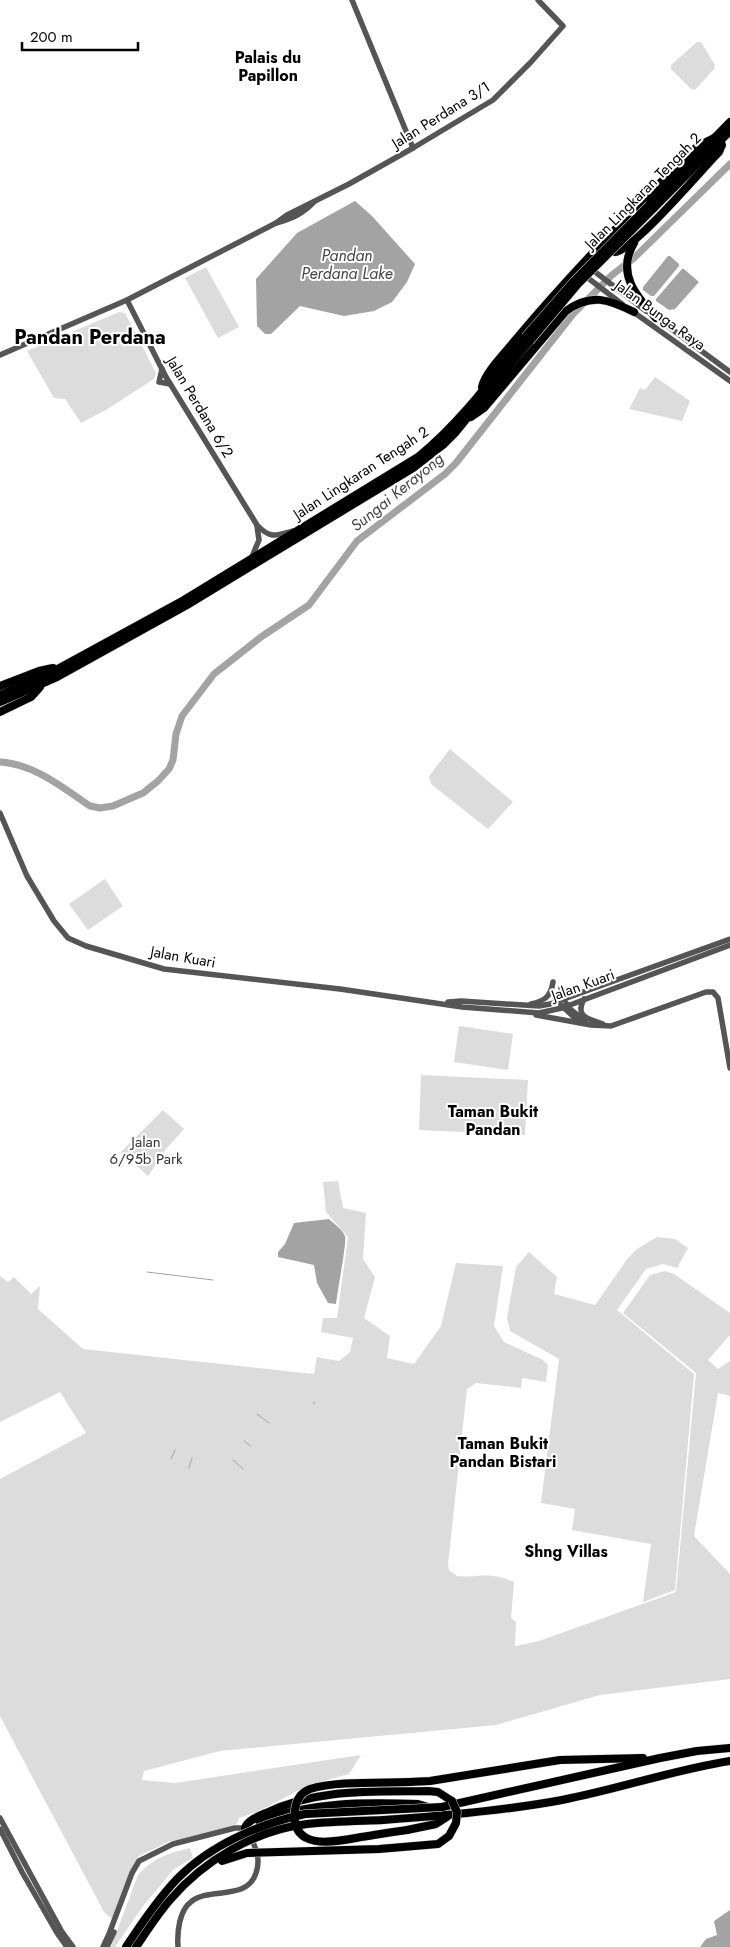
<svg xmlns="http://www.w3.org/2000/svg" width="730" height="1947" font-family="Jost,sans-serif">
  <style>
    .green { fill: #dcdcdc }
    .water { fill: #a3a3a3 }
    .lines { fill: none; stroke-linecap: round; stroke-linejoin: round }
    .stream { stroke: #a3a3a3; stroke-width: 1 }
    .river { stroke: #a3a3a3; stroke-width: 7 }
    .highway-casing { stroke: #dbdbdb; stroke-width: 9 }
    .minor { stroke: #555; stroke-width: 5.5 }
    .highway { stroke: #000; stroke-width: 8 }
    .highway-bridge-casing { stroke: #dbdbdb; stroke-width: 9; stroke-linecap: butt }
    .highway-bridge { stroke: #000; stroke-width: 8 }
    .labels { text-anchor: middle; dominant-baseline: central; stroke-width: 4; stroke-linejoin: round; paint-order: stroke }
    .street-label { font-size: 15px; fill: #000; stroke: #fff }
    .park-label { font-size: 15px; fill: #333; stroke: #fff }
    .neighbourhood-label { font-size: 16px; font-weight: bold; fill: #000; stroke: #fff }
    .water-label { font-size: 16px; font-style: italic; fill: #444; stroke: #fff }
    .district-label { font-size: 20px; font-weight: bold; fill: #000; stroke: #fff }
  </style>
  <rect width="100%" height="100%" fill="#fff"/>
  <g class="green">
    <path d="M697 42H701L715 65 714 69 695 90 691 89 671 69V65Z"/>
    <path d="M206 267 239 327 218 338 185 278Z"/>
    <path d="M119 312 125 313 156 373 154 379 106 410 81 423 65 399 54 398 27 351Z"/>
    <path d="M655 377 690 401 682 421 629 409 640 388 645 390Z"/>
    <path d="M450 749 513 802 488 829 431 784 429 776Z"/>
    <path d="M105 879 123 906 88 930 69 904Z"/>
    <path d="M459 1026 513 1034 508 1070 454 1062Z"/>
    <path d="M421 1075 528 1080 525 1135 419 1130Z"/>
    <path d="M163 1110 184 1129 167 1148 148 1176 121 1152Z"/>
    <path d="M338 1181 343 1208 366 1213 363 1259 375 1277 364 1318 390 1336 387 1358 414 1364 441 1326 456 1263 503 1266 494 1326 504 1342 543 1360 548 1365 546 1382 522 1378 521 1388 476 1383 467 1389 448 1564 449 1570 457 1576C481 1578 488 1571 514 1582L511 1618 516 1622 515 1646 539 1641 676 1592 696 1373 623 1313 650 1275 665 1271 674 1274 730 1313V1335L708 1360 718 1369 730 1361V1396L718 1393 694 1536 730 1574V1679L600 1695 496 1725 220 1751 144 1771 142 1780 175 1783 361 1755 349 1774 309 1785 257 1812 239 1818 237 1824 198 1837 170 1841 139 1856 112 1919 104 1912 0 1716V1479L86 1433 60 1392 0 1422V1276L8 1282 14 1277 31 1294 40 1286 38 1309 83 1349 314 1374 317 1357 339 1361 350 1352 353 1338 321 1332 323 1318H337L348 1237 326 1212 323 1182Z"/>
    <path d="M657 1237 675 1239 688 1248 677 1268 663 1264 646 1269 617 1310 694 1374 675 1590 643 1602 651 1544 572 1530 575 1509 541 1503 559 1359 510 1331 507 1318 516 1267 529 1252 557 1277 554 1294 595 1305 628 1258 637 1249Z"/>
    <path d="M190 1848 193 1858 174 1869 143 1906 117 1944 115 1947H111L138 1875C153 1858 169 1853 190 1848Z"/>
  </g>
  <g class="water">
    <path d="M355 201 372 216 415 264 407 282 392 302 374 311 344 316 300 306 271 334H265L257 326 256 279 297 233Z"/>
    <path d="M668 256H670L679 264V266L654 296H651L643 290V287Z"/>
    <path d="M682 269H684L699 282 675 309 669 310 656 301V299Z"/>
    <path d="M329 1219C334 1224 342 1229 345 1236 347 1242 337 1293 336 1304L328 1303 317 1283 314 1265 278 1257V1252L285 1244 294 1223Z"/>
    <path d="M730 1910V1947H700L706 1939 717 1935 714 1921Z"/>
  </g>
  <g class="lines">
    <g class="stream">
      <path d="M147 1272 213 1280"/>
      <path d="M314 1402V1404"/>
      <path d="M257 1414 269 1423"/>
      <path d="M244 1441 251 1446"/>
      <path d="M171 1459 175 1450"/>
      <path d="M233 1460 243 1469"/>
      <path d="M189 1468 192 1458"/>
    </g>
    <path class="river" d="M0 762C34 764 62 787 90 806L100 808 113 806 143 793 158 781 169 769 173 760 176 734 182 716 214 674 261 637 309 605 357 541 445 474 456 463 573 314 612 275 634 258 730 164"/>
    <defs>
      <g id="highway">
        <path d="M649 205 730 122"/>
        <path d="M653 209 730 131"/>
        <path d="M634 243C616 273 636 296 656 318"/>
        <path d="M608 246 615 252C633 251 702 169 719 152L722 145 720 141"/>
        <path d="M482 387C485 372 507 351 517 338 569 276 624 219 681 162L698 146 716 137"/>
        <path d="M471 417 484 408 566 311C591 293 608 299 634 312"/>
        <path d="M0 686 39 671 53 668"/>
        <path d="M0 695 54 671 184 600 418 457C460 423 492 379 525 337"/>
        <path d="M0 702 57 677 187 605 413 468 444 444 455 433 530 341"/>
        <path d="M0 712 31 697 40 687"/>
        <path d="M409 1782 430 1781 560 1760 643 1758"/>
        <path d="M442 1807 660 1758 697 1751 730 1748"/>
        <path d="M383 1820C443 1816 503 1811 562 1800 619 1789 673 1770 730 1761"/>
        <path d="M259 1821C312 1802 363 1802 418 1804L428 1807"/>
        <path d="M245 1828C248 1820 259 1816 266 1813 317 1788 373 1792 428 1791L438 1792 452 1801"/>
        <path d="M407 1830 436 1824 447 1817"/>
      </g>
    </defs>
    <use href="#highway" class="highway-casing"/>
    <g class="minor">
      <path d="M352 0 413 148"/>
      <path d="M276 223 287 215 349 184 413 148 493 100 531 62 563 26 538 0"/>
      <path d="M590 268 646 311"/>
      <path d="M584 275 622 304"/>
      <path d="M127 300 166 377 257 525C270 539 276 536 293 531"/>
      <path d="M632 311 730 381"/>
      <path d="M654 316 730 372"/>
      <path d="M0 355 127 300 276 223C291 219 303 214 314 202"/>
      <path d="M162 369 159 382 170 384"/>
      <path d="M251 559 259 540 257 526"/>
      <path d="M0 813 27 876 54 921 68 938 86 946 164 969 340 989 462 1007 539 1013 562 1008 730 945"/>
      <path d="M561 988 566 992 574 995"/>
      <path d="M584 999C574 1018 590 1019 603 1024"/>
      <path d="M448 1002 461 1001 539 1006 550 1004 730 939"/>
      <path d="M566 1003 570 1009 585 1021"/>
      <path d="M531 1004C545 1001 551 996 553 982"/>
      <path d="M561 1005 578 1021"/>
      <path d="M536 1015 591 1025 611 1026 706 992H713L718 998 730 1068"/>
      <path d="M0 1818 62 1932 73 1947"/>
      <path d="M0 1829 22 1872 57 1933 67 1947"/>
      <path d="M103 1947 109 1934 132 1873 139 1861 173 1844 235 1828H245"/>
      <path d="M107 1947 114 1932"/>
      <path d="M178 1947C177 1932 179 1910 192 1901 210 1887 247 1901 256 1873 261 1859 256 1848 250 1836"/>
    </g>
    <use href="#highway" class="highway"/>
    <defs>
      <g id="highway-bridge">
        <path d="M525 337 574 281 649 205"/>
        <path d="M530 341 578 284 653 209"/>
        <path d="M407 1830C391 1832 376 1835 361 1837 335 1842 290 1852 295 1810 296 1800 300 1793 310 1789 334 1781 382 1783 409 1782"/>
        <path d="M222 1861 247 1853 379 1849 438 1844 449 1836 456 1823 457 1812 452 1801"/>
        <path d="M126 1947C141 1924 157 1900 177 1879 210 1845 259 1824 305 1814L442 1807"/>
        <path d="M136 1947C147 1931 157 1915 170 1900 203 1861 255 1830 307 1824 332 1821 358 1821 383 1820"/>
      </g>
    </defs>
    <use href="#highway-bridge" class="highway-bridge-casing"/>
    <use href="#highway-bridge" class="highway-bridge"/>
  </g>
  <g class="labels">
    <g class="street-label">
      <text transform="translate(441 115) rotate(-32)">Jalan Perdana 3/1</text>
      <text transform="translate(643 191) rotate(-45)">Jalan Lingkaran Tengah 2</text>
      <text transform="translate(660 315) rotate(36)">Jalan Bunga Raya</text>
      <text transform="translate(200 407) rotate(59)">Jalan Perdana 6/2</text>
      <text transform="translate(361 473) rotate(-33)">Jalan Lingkaran Tengah 2</text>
      <text transform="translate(183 957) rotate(10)">Jalan Kuari</text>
      <text transform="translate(583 985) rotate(-20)">Jalan Kuari</text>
    </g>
    <g class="park-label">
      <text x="146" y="1142">Jalan<tspan x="146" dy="17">6/95b Park</tspan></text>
    </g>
    <g class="neighbourhood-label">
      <text x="268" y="57">Palais du<tspan x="268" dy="18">Papillon</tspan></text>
      <text x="493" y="1111">Taman Bukit<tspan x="493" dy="18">Pandan</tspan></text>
      <text x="503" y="1443">Taman Bukit<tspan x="503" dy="18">Pandan Bistari</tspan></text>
      <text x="566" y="1551">Shng Villas</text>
    </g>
    <g class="water-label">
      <text x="347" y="255">Pandan<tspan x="347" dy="18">Perdana Lake</tspan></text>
      <text transform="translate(397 492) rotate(-39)">Sungai Kerayong</text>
    </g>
    <g class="district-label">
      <text x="90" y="337">Pandan Perdana</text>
    </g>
  </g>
  <path d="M22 42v8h116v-8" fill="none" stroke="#000000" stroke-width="2.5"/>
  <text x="30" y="42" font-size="15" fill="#000000" stroke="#ffffff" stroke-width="4" paint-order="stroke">200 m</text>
</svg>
